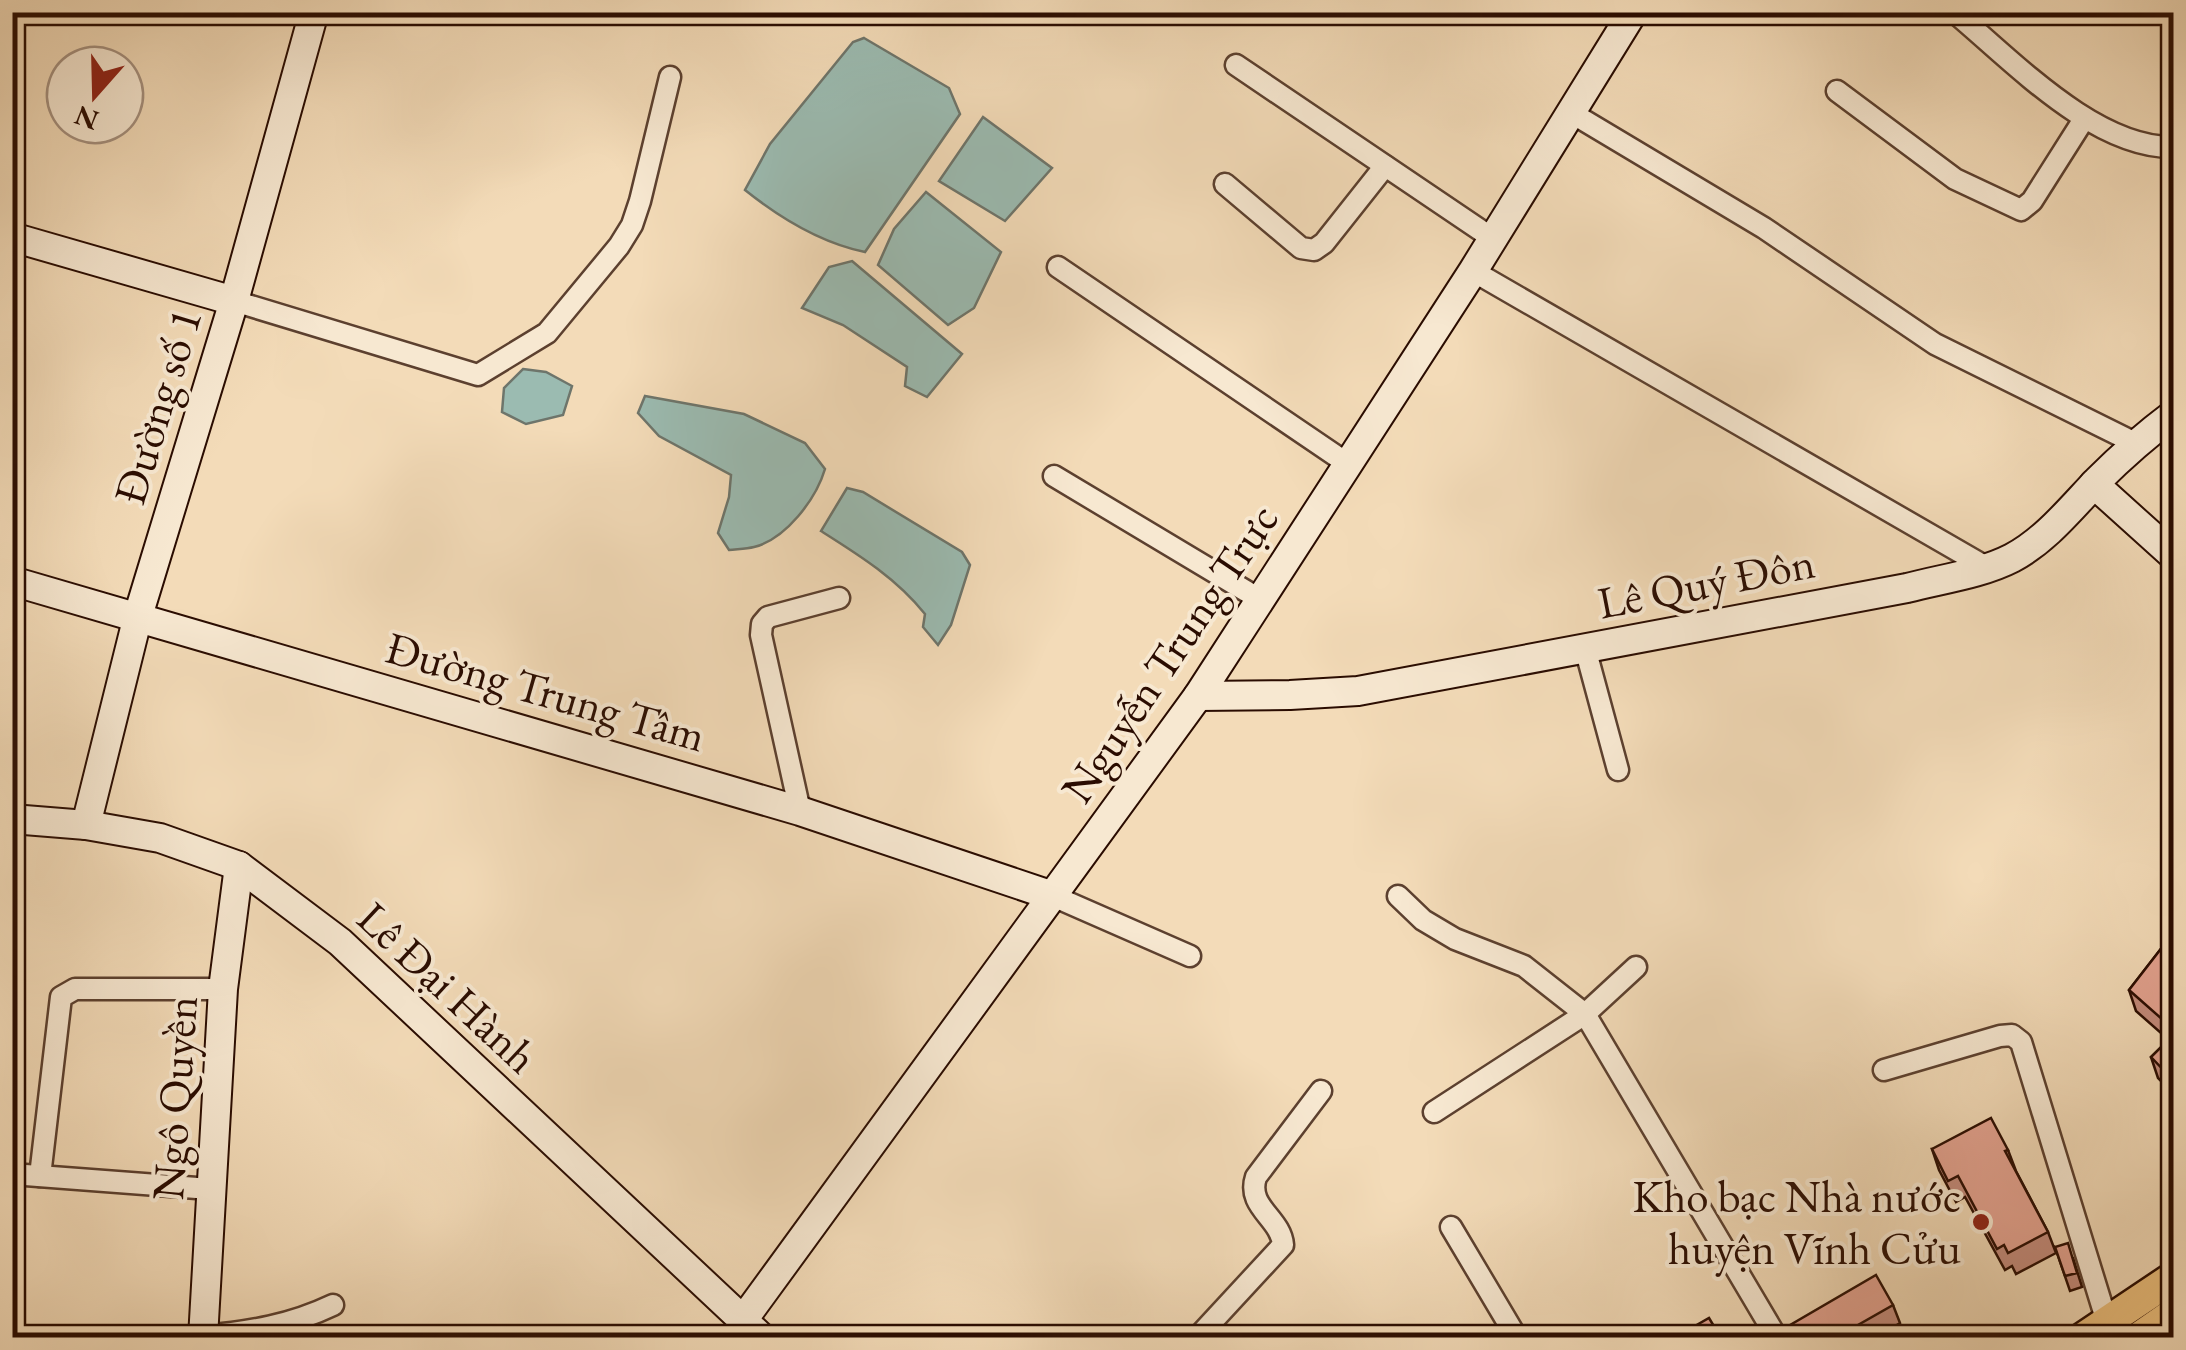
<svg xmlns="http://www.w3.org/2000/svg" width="2186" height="1350" font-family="'EB Garamond',serif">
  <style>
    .water { fill: #9bbbb1; stroke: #6e756b; stroke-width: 2.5 }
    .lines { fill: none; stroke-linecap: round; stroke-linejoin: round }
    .street-casing { stroke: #5c402f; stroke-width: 25 }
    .secondary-casing { stroke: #2a0c01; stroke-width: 32 }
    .primary-casing { stroke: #2a0c01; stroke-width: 35 }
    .street { stroke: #f7e8d1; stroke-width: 20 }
    .secondary { stroke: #f7e8d1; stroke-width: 28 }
    .primary { stroke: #eabe7c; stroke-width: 30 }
    .wall { fill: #c48c7d; stroke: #2a0c01; stroke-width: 2.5 }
    .shaded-wall { fill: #a07266; stroke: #2a0c01; stroke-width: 2.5 }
    .building { fill: #e4a391; stroke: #2a0c01; stroke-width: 2.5 }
    .poi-dot { fill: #8f2418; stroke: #f7e8d1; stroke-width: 4 }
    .labels { text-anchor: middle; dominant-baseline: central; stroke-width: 8; stroke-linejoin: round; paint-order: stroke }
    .street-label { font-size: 45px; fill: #2a0c01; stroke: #f7e8d1 }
    .poi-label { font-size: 45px; fill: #2a0c01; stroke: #f7e8d1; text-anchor: end }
  </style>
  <rect width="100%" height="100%" fill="#f3dbb8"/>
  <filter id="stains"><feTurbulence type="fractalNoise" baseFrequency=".002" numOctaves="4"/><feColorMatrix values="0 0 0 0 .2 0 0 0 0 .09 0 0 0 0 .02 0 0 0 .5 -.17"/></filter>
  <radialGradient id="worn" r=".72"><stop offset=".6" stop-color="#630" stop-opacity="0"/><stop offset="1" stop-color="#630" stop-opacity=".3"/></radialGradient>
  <g class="water">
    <path d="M864 38 949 88 960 114 865 252C821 243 780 218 745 190L770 144 853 42Z"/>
    <path d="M983 117 1052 168 1005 221 939 181Z"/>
    <path d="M926 192 1001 252 974 308 948 325 878 265 894 229Z"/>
    <path d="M852 261 962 354 927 397 905 386 907 367 843 325 802 308 829 267Z"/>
    <path d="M523 369 546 372 572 386 563 415 526 424 502 412 504 388Z"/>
    <path d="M645 396 744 414 805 443 825 469C816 499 786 539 754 547 746 549 737 549 729 550L718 533 729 497 731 475 659 436 638 413Z"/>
    <path d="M847 488 863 492 962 552 970 565 951 625 938 645 923 627 925 614C896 578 859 555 821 531Z"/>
  </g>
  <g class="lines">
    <defs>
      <g id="street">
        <path d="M1954 12C2013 61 2095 149 2174 147"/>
        <path d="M1236 65 1492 238"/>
        <path d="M1837 91 1955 179 2021 210 2032 201 2084 119"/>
        <path d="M1570 112 1764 228 1935 344 2135 443"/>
        <path d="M1225 184 1301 248 1314 250 1324 243 1385 166"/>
        <path d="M1058 267 1348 464"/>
        <path d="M1473 271 1986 567"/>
        <path d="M234 301 478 375 547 333 619 246 632 225 640 201 670 77"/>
        <path d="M1054 476 1261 600"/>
        <path d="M1585 648 1618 770"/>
        <path d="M800 811 761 635 762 624 768 617 839 598"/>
        <path d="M1053 896 1190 956"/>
        <path d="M1398 896 1423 920 1455 939 1524 966 1585 1014 1777 1338"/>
        <path d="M1884 1070 2000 1036 2012 1035 2021 1042 2107 1322"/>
        <path d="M1434 1112 1585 1014 1636 967"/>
        <path d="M12 1174 210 1189"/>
        <path d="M40 1176 61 997 75 989H223"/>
        <path d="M1451 1227 1517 1338"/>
        <path d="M203 1336C250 1332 291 1325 333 1305"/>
        <path d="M1197 1338 1283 1245C1281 1218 1246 1207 1256 1177L1321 1091"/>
      </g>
      <g id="secondary">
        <path d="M12 237 234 301"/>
        <path d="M2094 484 2174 556"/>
        <path d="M12 581 800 811 1053 896"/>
        <path d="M1198 696 1290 695 1358 691 1907 588C1941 579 1981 574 2012 558 2046 540 2071 508 2098 480 2122 456 2146 435 2174 414"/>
        <path d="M12 819 86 825 160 838 239 866 340 942 762 1338"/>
        <path d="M86 825 138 616 234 301 314 12"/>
        <path d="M743 1320 1198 696 1473 271 1633 12"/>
        <path d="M203 1338 223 989 239 866"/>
      </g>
      <g id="primary">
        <path d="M2083 1338 2174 1277"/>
        <path d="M2138 1338 2174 1313"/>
      </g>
    </defs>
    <use href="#street" class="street-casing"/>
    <use href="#secondary" class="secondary-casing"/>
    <use href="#primary" class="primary-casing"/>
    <use href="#street" class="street"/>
    <use href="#secondary" class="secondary"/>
    <use href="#primary" class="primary"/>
  </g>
  <g class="wall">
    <path d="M2174 932V1094L2158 1078 2151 1057 2169 1040 2136 1011 2129 990Z"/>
    <path d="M2174 1104V1138L2170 1134 2162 1114Z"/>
    <path d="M1932 1149 2008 1150 2016 1171 2048 1232 2056 1253 2016 1274 2012 1266 2005 1270 1965 1197 1956 1202 1939 1170Z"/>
    <path d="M2055 1247 2073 1258 2082 1287 2070 1291Z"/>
    <path d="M1893 1305 1900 1323 1875 1338H1788L1785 1328Z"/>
  </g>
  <path class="shaded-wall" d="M2174 1008V1039L2171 1042 2163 1020Z"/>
  <g class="building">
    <path d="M2174 932V1008L2163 1020 2129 990Z"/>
    <path d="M2171 1037 2174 1040V1081L2151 1057Z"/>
    <path d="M2174 1104V1126L2162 1114Z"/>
    <path d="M1991 1118 2008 1150 2005 1151 2048 1232 2008 1253 2004 1245 1997 1249 1958 1176 1948 1181 1932 1149Z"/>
    <path d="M2068 1243 2077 1273 2065 1276 2055 1247Z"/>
    <path d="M1876 1275 1893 1305 1835 1338H1790L1785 1328Z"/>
    <path d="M1709 1318 1721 1338H1692L1688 1330Z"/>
  </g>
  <circle class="poi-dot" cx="1981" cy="1222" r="10"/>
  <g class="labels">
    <g class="street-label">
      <text transform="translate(157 406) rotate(-73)">Đường số 1</text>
      <text transform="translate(1706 582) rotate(-11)">Lê Quý Đôn</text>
      <text transform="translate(1169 653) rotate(-56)">Nguyễn Trung Trực</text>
      <text transform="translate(546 691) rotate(16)">Đường Trung Tâm</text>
      <text transform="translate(448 987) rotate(43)">Lê Đại Hành</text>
      <text transform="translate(174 1098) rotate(-86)">Ngô Quyền</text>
    </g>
    <g class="poi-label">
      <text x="1961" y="1196">Kho bạc Nhà nước<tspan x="1961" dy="52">huyện Vĩnh Cửu</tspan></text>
    </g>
  </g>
  <rect width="2186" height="1350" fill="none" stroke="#f3dbb8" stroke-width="50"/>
  <rect x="15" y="15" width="2156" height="1320" fill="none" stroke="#2a0c01" stroke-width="5"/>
  <rect x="25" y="25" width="2136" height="1300" fill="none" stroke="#2a0c01" stroke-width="2.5"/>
  <g transform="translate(95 95) rotate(200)"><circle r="48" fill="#f7e8d1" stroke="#a5907e" stroke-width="2.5"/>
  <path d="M0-8L18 38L0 25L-18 38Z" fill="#8f2418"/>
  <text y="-15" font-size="28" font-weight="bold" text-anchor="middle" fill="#2a0c01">N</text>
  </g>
  <rect width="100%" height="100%" filter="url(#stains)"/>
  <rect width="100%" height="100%" fill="url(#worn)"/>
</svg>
